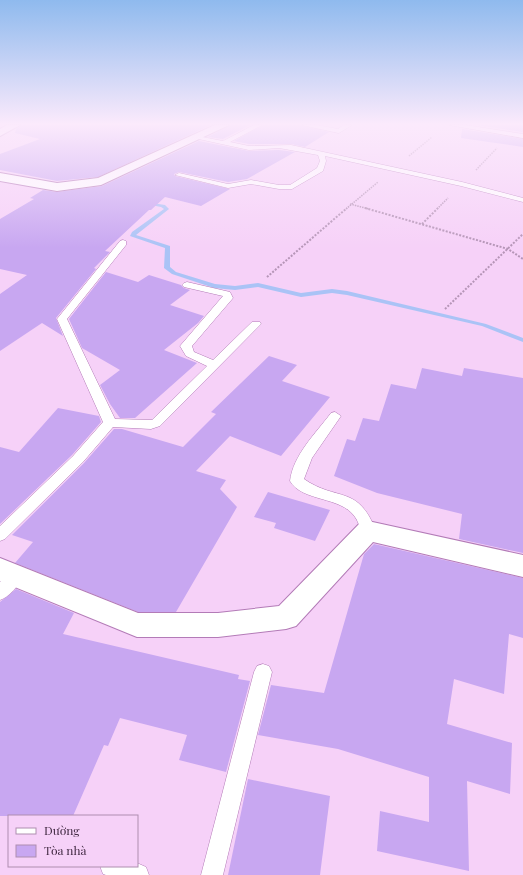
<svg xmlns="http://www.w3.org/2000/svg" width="523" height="875" font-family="'Playfair Display',serif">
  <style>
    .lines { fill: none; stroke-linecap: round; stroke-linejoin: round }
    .stream { fill: #aac3f6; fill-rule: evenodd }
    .building { fill: #c8a7f1 }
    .lane-casing { stroke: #b37bb7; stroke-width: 1 }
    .street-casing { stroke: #b37bb7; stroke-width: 2 }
    .path-far1 { stroke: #b595b7; stroke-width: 1.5; stroke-dasharray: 1.5 1; stroke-linecap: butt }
    .path { stroke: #b595b7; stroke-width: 2; stroke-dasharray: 2 1.5; stroke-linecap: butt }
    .lane { fill: #fff; fill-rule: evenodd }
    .street { fill: #fff; fill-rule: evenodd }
  </style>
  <rect width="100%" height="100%" fill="#f6d1f8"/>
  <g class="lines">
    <path class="stream" d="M146 202 165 205 169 209 136 235 170 246V267L176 272 215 284 235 286 258 283 301 293 332 289 347 291 486 324 523 338V342L482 326 347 295 332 293 301 297 258 287 235 290 214 288 172 274 164 268 165 248 130 236 132 232 164 209 161 207 146 204Z"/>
  </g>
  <g class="building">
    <path d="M21 125H211L98 177 57 181 0 170V154L40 139 15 133 16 129Z"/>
    <path d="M230 125H250L223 139 208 137Z"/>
    <path d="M263 125H301L329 132 305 147 291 144H249L234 141Z"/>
    <path d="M476 125H523V132Z"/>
    <path d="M462 129 523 139V147L461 138Z"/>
    <path d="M199 141 249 151 279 150 295 152 247 179 228 182 179 172 174 174 175 176 230 189 201 206 165 197 151 210H149L105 251 110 252 94 268 96 269 56 318 63 336 42 323 0 351V294L27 275 0 269V219L34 199 30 198 43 190 57 192 102 186Z"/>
    <path d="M106 272 138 282 149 275 181 285 184 288 190 290 170 305 204 316 198 323 164 350 197 363 135 418H120L110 404 100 385 120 370 82 348 69 319Z"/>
    <path d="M269 356 297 365 282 381 330 397 281 456 230 436 196 471 226 480 220 489 237 507 176 612H138L15 563 33 542 12 535 84 463 114 429H122L183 447 216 414 211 412Z"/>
    <path d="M422 368 462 376 464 368 523 378V553L459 539 462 514 377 493 334 476 347 439 355 441 363 418 379 421 391 384 416 389Z"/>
    <path d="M58 408 99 416 101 422 72 455 0 524V447L19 452Z"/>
    <path d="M268 492 330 510 315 541 274 528 276 523 254 517Z"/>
    <path d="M374 544 523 578V638L509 634 504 694 454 679 447 724 512 743 510 794 467 781 469 871 377 851 380 811 429 822V777L338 749 258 735 271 685 324 693 364 554Z"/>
    <path d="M16 589 74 613 63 634 239 675 238 679 250 681 226 772 179 760 187 735 120 718 108 746 104 745 73 816H0V602Z"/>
    <path d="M248 779 330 796 320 875H228Z"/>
  </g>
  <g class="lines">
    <defs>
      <g id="lane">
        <path d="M254 125H262L230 142 249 146 291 145 462 182 523 198V202L461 186 325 156 326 161 323 171 292 189H279L251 184 228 188 175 175 179 173 228 184 251 180 279 185H290L317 168 320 161 318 155 279 148 249 150 194 138 197 136 223 141Z"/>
        <path d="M302 125H316L338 129 344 125H352L339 133Z"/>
        <path d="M449 125H465L523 134V138Z"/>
        <path d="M123 240 126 241V245L67 319 115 419 152 420 207 366 186 356 180 346 223 296 184 287 182 285 184 283 187 282 230 292 233 298 192 346 194 352 213 360 252 322H260L261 324 160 426 151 429 113 427 83 462 5 539 0 541V526L73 456 103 422 57 319 120 241Z"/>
        <path d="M335 412 341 416 312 458 304 479C337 502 358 484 376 531L373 535 368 537 363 535C360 530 359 522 355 517 341 496 302 502 290 481 293 455 316 433 331 413Z"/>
        <path d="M15 571 21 572 23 577C18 586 9 597 0 600V582L9 572Z"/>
        <path d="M263 664 269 666 272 672 223 875H201L254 672 257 666Z"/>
        <path d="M137 863 146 867 149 875H106L103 874 100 866H137Z"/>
      </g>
      <g id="street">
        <path d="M7 125H20L0 136V129Z"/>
        <path d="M215 125H229L101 185 57 191 0 181V173L57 183 98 178Z"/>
        <path d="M368 521 523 555V577L373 542 296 626 286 629 218 637H137L0 581V558L138 613H218L279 606 359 524Z"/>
      </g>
    </defs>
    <use href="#lane" class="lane-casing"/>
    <use href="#street" class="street-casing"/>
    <g class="path-far1">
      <path d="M409 156 432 137"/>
      <path d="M476 170 497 148"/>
      <path d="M350 204 369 209"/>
      <path d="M346 209 378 182"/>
      <path d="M437 209 448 198"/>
    </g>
    <g class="path">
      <path d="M365 208 508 249 523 259"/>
      <path d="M422 224 438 208"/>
      <path d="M267 277 347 208"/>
      <path d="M445 309 523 234"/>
    </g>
    <use href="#lane" class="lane"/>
    <use href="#street" class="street"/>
  </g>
  <linearGradient id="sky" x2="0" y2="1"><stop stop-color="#8fbaee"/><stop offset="0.5" stop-color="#fbeafc"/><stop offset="1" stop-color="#fbeafc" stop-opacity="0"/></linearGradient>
  <rect width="523" height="248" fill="url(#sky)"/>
  <rect x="8" y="815" width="130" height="52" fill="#f6d1f8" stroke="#ae8eaf"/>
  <rect x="16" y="828" width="20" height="6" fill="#ffffff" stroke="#ae8eaf"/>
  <text x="44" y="835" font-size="12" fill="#412942">Đường</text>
  <rect x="16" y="845" width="20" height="12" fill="#c8a7f1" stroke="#ae8eaf"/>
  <text x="44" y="855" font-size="12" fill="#412942">Tòa nhà</text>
</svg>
